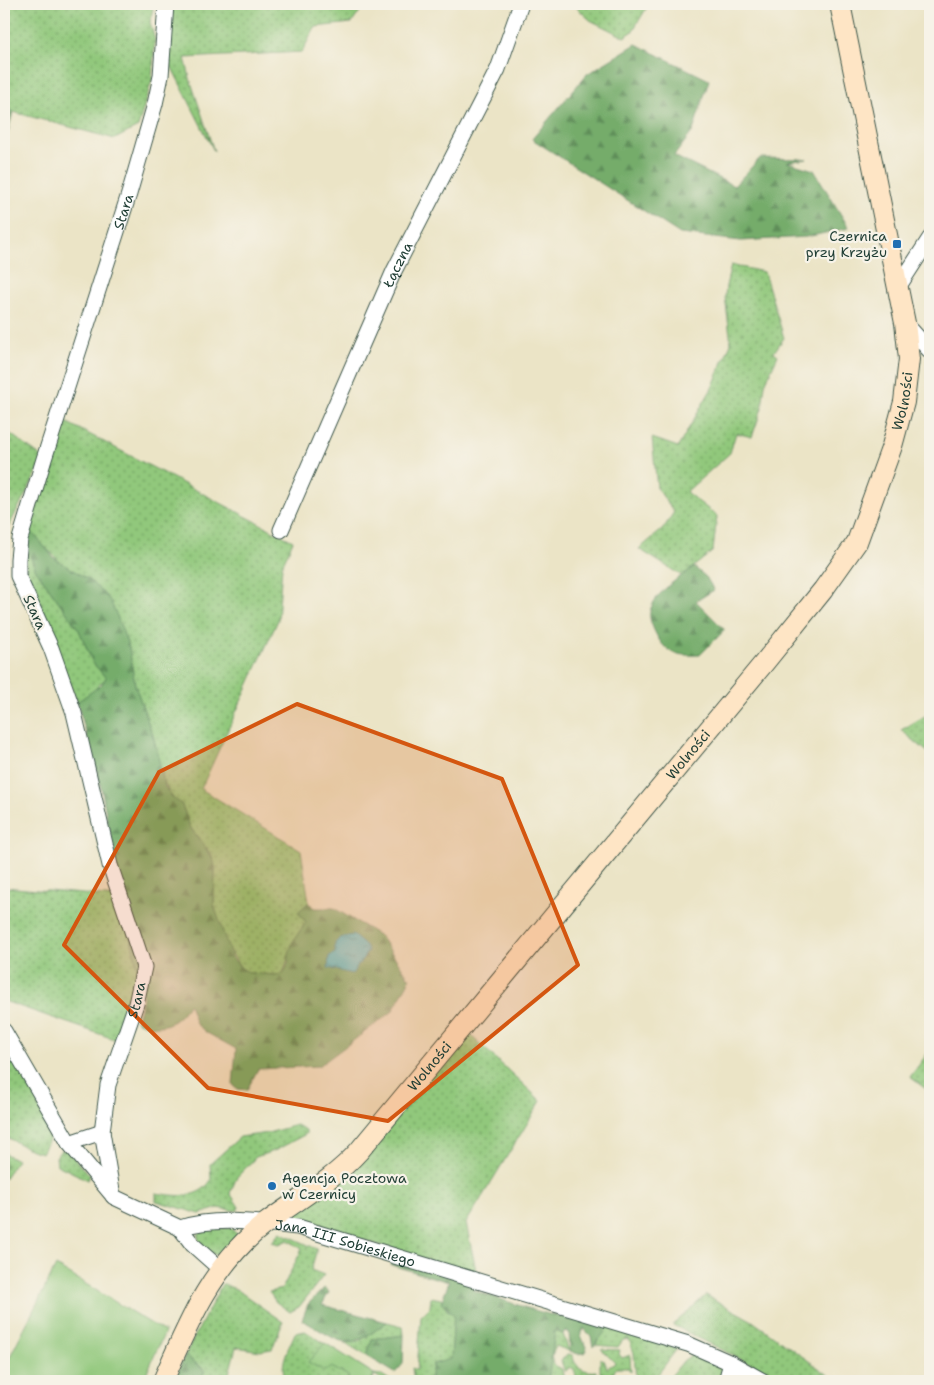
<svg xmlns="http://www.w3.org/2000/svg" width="934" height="1385" font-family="'Shantell Sans',sans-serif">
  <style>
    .grass { fill: url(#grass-dots); stroke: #588258 }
    .forest { fill: url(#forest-firs); stroke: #4a7450 }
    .cemetery { fill: url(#cemetery-stones); stroke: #588258 }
    .park { fill: #91c87b; stroke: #588258 }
    .water { fill: url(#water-ripples); stroke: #387e7f }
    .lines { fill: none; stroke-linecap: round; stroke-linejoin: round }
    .street-casing { stroke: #3e564a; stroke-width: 17 }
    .secondary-casing { stroke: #3e564a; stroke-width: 22 }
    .street { stroke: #fff; stroke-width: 15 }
    .secondary { stroke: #fee5c5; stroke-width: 20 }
    .marked { fill: #d45610; fill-opacity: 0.2; stroke: #d45610; stroke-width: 4; stroke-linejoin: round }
    .poi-dot { fill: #1f6fb2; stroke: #f7f3e8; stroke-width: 2 }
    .labels { text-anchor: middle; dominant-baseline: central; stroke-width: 4.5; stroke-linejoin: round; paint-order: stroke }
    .street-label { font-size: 14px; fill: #1f3d34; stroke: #f7f3e8 }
    .poi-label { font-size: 14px; fill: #1f3d34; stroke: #f7f3e8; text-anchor: end }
  </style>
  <defs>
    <pattern id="grass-dots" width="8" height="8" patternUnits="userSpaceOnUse" patternTransform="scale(1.25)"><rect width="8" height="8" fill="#91c87b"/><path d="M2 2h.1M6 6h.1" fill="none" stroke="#76a466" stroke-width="1.8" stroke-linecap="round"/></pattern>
    <pattern id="forest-firs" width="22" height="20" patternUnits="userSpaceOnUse" patternTransform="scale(1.25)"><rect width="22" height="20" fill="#74ac6b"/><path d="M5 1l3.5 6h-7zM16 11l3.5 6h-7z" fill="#5f8d59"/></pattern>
    <pattern id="cemetery-stones" width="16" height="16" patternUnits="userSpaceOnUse" patternTransform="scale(1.25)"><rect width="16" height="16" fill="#91c87b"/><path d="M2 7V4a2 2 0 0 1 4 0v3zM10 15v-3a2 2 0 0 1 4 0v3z" fill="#76a466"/></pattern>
    <pattern id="water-ripples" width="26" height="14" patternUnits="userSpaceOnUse" patternTransform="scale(1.25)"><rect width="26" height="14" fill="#52bfca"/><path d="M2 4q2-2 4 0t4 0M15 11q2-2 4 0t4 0" fill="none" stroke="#439ca5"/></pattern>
  </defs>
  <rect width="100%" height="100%" fill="#f7f3e8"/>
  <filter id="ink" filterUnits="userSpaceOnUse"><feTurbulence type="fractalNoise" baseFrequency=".02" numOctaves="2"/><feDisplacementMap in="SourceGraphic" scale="10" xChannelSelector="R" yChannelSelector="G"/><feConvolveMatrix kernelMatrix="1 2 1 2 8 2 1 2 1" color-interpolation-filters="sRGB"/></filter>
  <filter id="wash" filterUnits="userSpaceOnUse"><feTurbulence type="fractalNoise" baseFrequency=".0096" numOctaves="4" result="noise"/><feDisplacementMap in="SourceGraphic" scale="20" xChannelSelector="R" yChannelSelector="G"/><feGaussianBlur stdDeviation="1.12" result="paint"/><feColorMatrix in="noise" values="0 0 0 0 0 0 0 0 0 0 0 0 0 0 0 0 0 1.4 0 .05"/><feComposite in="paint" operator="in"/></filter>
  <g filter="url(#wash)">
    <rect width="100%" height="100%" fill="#ebe4c6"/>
    <g class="grass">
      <path d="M4 4H154L150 22 155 40 152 80 138 127 115 139 13 112 4 149Z"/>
      <path d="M170 4H365L352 23 315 27 302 52 185 58 191 82 214 151 169 62Z"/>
      <path d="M573 4H649L632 32 624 37 590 20Z"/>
      <path d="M731 265 764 272 784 338 774 352 778 355 765 384 762 408 752 437 736 433 730 453 686 492 717 516 713 551 682 576 639 549 663 529 674 512 657 488 652 438 678 447 712 388 731 343 725 297 726 286Z"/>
      <path d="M66 422 293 541 282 566 278 620 201 789 301 850 309 902 298 912 306 922 293 942 283 974 274 975 250 973 241 968 225 943 214 905 215 867 213 857 190 827 182 805 171 796 162 778 154 739 135 685 129 648 64 566 24 526Z"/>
      <path d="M4 429 44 459 9 526 4 520Z"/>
      <path d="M25 544 36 570 79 630 93 663 106 678 93 691 77 702 26 575Z"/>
      <path d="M930 713V754L901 730Z"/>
      <path d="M4 887 117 897 139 966 135 989 117 1040 4 1001Z"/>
      <path d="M468 1033 541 1101 466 1223 477 1275 297 1220 298 1209Z"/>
      <path d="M4 1039 54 1131 42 1153 31 1150 4 1136Z"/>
      <path d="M930 1050V1092L910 1077Z"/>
      <path d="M296 1125 306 1130V1134L276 1150 256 1157 237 1177 230 1193 239 1207 237 1211 218 1208 200 1214 156 1201V1193C176 1196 199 1200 211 1180L210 1164 240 1137 268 1133Z"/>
      <path d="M61 1150H66L90 1175 88 1180 57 1165 56 1157Z"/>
      <path d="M231 1228 239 1236 221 1255C209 1256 204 1248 198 1239L199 1233 206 1229Z"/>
      <path d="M280 1232 317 1249 311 1270 324 1275 299 1307 290 1312 276 1302 269 1292 282 1289 302 1249 288 1240 279 1244 272 1242Z"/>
      <path d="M222 1284 236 1289 283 1322 272 1349 260 1351 236 1347 227 1381H199L205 1370 185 1355Z"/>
      <path d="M706 1295 751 1320 837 1381H784L673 1325Z"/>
      <path d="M431 1297 441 1299 447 1310 454 1314 451 1360 433 1364 430 1381H414L412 1368 417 1370 421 1316 430 1307Z"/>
      <path d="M387 1322 403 1326 404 1335 372 1339 367 1356 345 1343 358 1342Z"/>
      <path d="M602 1324 676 1348V1350L653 1381H636L634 1353 629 1339 623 1340 618 1347 596 1345Z"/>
      <path d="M305 1331 374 1374 382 1375 391 1381H385L374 1375 373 1381H287C277 1366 289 1348 295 1333Z"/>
      <path d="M555 1331 563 1334 569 1351 556 1346 552 1355 554 1365 562 1369 564 1381H548Z"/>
      <path d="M601 1349 620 1350 619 1354 622 1358 630 1355 631 1372 628 1368H616L612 1376 616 1378 614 1381H607L605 1375 600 1373V1358L604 1360 607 1368 615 1363Z"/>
      <path d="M567 1354 573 1355C573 1366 585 1373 596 1371V1377L588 1373 585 1376 587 1381H574L576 1377 574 1369 570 1367 565 1372 561 1361Z"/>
      <path d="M695 1354 722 1366 720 1381H667L684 1360Z"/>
    </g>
    <g class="forest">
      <path d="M636 44 709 80 693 131 674 156 734 186 760 158 807 159 787 162 814 170 849 228 806 237 741 241 680 234 532 139 587 74Z"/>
      <path d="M4 106 12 111 4 149Z"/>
      <path d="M30 530 54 558 89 580 109 599 115 611 129 648 135 685 154 739 165 787 171 796 182 805 190 827 212 857 215 867 214 905 231 956 241 968 250 973 274 975 283 974C291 961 287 958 291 947 294 938 301 930 306 922L298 912 309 902 314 908H334L380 936 410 979 392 1012 319 1066 258 1069 247 1090 238 1089 233 1085 236 1049 207 1033 196 1024 189 1004C176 1025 160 1032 136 1021L143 998 99 778 77 702 101 685 106 678 93 663 79 630 36 570 25 544Z"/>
      <path d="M694 567 706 577 714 590 696 601 725 630 700 655C675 656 665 654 654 630 651 623 648 616 651 608 658 590 679 578 694 567Z"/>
      <path d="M393 1258 470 1282 475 1291C502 1299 529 1310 557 1316 572 1319 587 1319 602 1324L605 1332 593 1347 591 1336 584 1329 581 1335 587 1350 585 1353 578 1354 570 1351 569 1332 565 1331 563 1334 555 1331 548 1381H430L433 1364 451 1359 454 1315 441 1303 449 1282 391 1265Z"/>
      <path d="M324 1288 329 1292 322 1305 387 1322C345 1354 344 1343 302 1320L308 1304Z"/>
      <path d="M404 1335 403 1364 395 1373 367 1356 372 1339Z"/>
      <path d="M185 1355 205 1371 199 1381H174Z"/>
    </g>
    <path class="cemetery" d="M4 1153 17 1160 4 1179Z"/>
    <g class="park">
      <path d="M56 1266 165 1332 143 1381H4V1368Z"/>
      <path d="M325 1343 374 1374 371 1381H347L349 1376 331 1367 325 1371 308 1362Z"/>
    </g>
    <path class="water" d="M353 935 367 947 368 951 352 974 328 968 329 956 335 953V943L340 938Z"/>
  </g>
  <g filter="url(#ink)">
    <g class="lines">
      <defs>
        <g id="street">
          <path d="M899 286 930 238"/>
          <path d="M905 323 930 351"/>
          <path id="s1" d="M281 530 394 271 498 69 521 4"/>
          <path id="s2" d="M4 1031 69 1143 114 1197 180 1228C217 1216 260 1223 298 1227L688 1344 731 1363 763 1381"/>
          <path d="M102 1132 113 1196"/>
          <path id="s3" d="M69 1143 102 1132 108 1085 136 1004 144 967 110 865 74 713 51 648 18 576V559L20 539 44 459 129 194 155 104 161 76 166 4"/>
          <path d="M180 1228 193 1245 220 1269"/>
          <path d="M726 1381 731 1363"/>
        </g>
        <g id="secondary">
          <path id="s4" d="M163 1381C188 1323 213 1263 266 1223 298 1199 332 1181 359 1151L764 663 823 590 857 542 892 446 904 402 909 359 905 323 840 4"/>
        </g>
      </defs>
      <use href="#street" class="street-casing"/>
      <use href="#secondary" class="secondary-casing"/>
      <use href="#street" class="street"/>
      <use href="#secondary" class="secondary"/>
    </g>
  </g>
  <path class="marked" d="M297 704 502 779 578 965 388 1121 208 1088 64 945 159 772Z"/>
  <g class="poi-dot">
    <rect x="892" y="239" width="10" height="10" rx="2.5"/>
    <circle cx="272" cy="1186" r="5"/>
  </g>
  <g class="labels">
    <g class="street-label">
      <text stroke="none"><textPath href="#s3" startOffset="998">Stara</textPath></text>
      <text stroke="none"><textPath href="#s1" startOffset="290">Łączna</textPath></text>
      <text stroke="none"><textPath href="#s4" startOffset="1244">Wolności</textPath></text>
      <text transform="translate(35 612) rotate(66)">Stara</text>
      <text stroke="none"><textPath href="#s4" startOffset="824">Wolności</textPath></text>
      <text stroke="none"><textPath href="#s3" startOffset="172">Stara</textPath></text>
      <text stroke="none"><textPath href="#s4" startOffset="419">Wolności</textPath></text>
      <text stroke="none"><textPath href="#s2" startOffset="441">Jana III Sobieskiego</textPath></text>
    </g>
    <g class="poi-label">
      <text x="887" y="236">Czernica<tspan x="887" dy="16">przy Krzyżu</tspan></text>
      <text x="282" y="1178" text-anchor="start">Agencja Pocztowa<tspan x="282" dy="16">w Czernicy</tspan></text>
    </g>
  </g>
  <rect width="934" height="1385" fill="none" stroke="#f7f3e8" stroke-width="20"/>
</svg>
